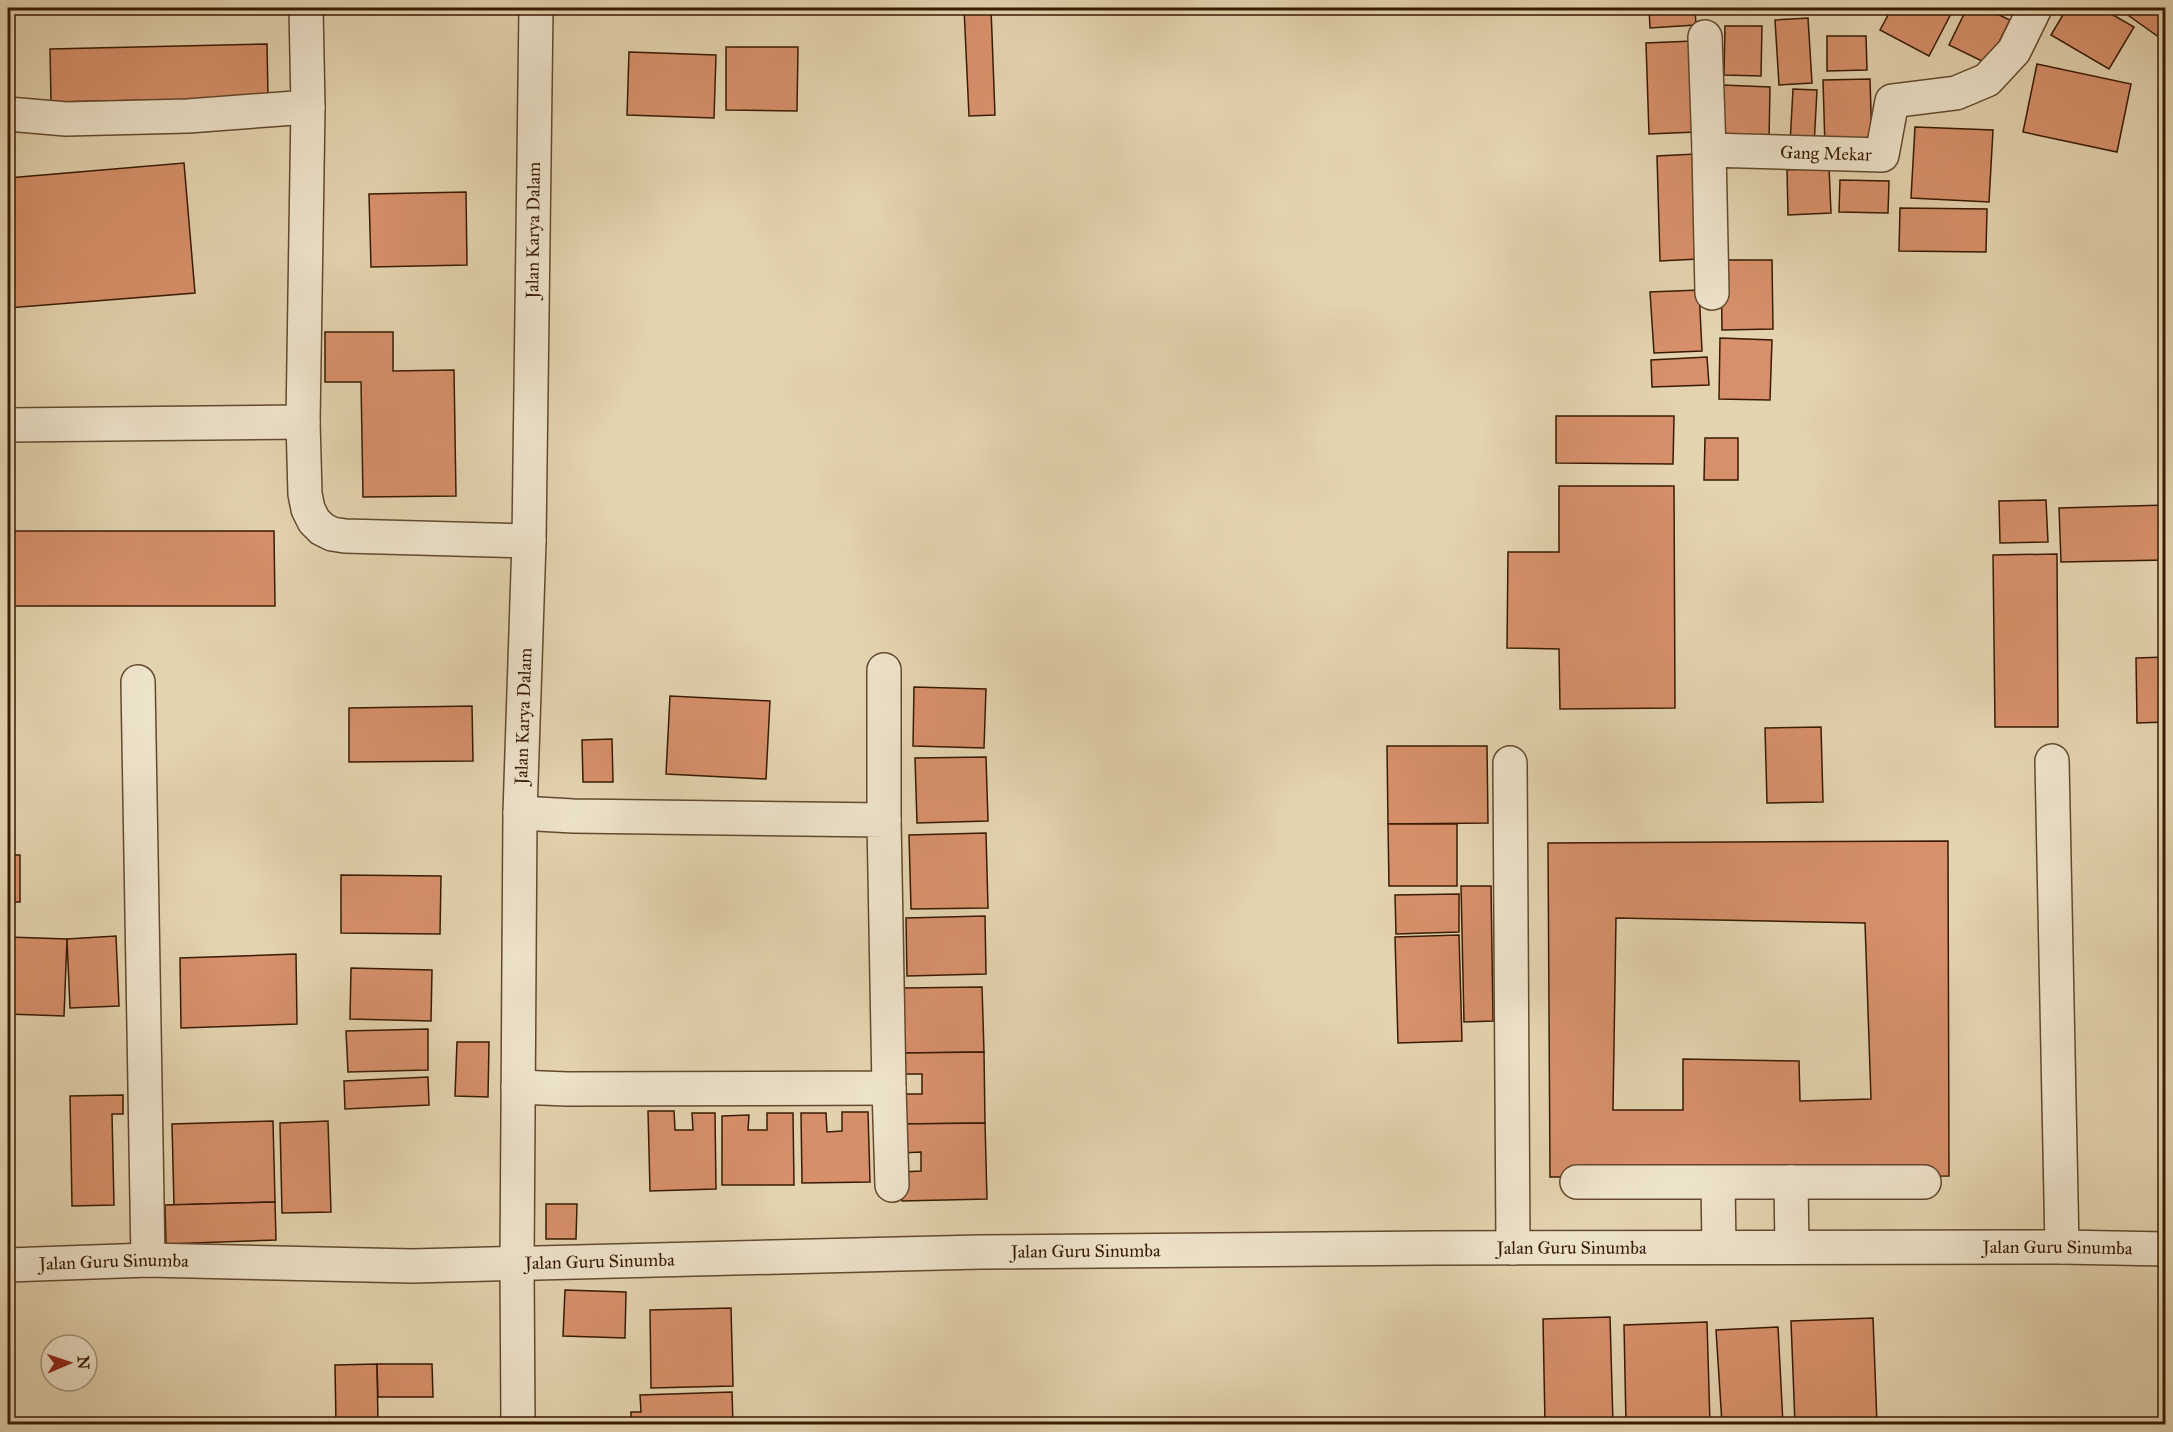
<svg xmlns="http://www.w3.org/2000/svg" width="2173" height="1432" font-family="'IM FELL Great Primer',serif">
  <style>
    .building { fill: #d7906b; stroke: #391b03; stroke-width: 1.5; fill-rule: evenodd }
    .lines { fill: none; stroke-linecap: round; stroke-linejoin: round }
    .minor-casing { stroke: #64492e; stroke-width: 36 }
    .minor { stroke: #ede2ca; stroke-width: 33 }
    .labels { text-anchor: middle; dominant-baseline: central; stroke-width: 6; stroke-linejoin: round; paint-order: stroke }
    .street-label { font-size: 18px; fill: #391b03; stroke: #ede2ca }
  </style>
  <rect width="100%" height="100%" fill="#e3d3ae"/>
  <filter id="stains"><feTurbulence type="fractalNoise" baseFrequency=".00333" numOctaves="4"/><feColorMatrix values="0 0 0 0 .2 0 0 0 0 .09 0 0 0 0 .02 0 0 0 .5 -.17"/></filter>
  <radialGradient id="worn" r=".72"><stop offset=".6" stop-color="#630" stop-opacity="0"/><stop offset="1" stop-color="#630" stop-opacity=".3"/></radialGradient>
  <g class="building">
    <path d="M8 8H234L233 12Z"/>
    <path d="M353 8H470V10L353 9Z"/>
    <path d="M964 8H991L995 115 969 116Z"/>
    <path d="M1649 8H1695L1696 25 1650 28Z"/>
    <path d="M1892 8H1954L1929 56 1880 30Z"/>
    <path d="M1967 8H1985L2010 20 1988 64 1949 45Z"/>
    <path d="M2067 8H2101L2134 27 2109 69 2051 35Z"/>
    <path d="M2118 8H2166V37L2163 40Z"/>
    <path d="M1808 18 1812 83 1779 85 1775 20Z"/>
    <path d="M1725 26H1762L1761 76 1724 75Z"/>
    <path d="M1827 36H1866L1867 70 1827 71Z"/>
    <path d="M1693 41 1696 132 1649 134 1646 43Z"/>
    <path d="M267 44 268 98 51 102 50 49Z"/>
    <path d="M726 47H798L797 111 726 110Z"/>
    <path d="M629 52 716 55 714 118 627 115Z"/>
    <path d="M2037 64 2131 84 2117 152 2023 132Z"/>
    <path d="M1870 79 1872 146 1825 147 1823 80Z"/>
    <path d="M1723 85 1770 87 1769 140 1722 138Z"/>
    <path d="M1793 89 1817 90 1814 146 1790 144Z"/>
    <path d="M1915 127 1993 130 1989 202 1911 198Z"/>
    <path d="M1695 154 1698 259 1660 261 1657 156Z"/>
    <path d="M184 163 195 293 8 308V178Z"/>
    <path d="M1829 167 1831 213 1788 215 1787 170Z"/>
    <path d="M1840 180 1889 181 1888 213 1839 212Z"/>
    <path d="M466 192 467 265 371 267 369 194Z"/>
    <path d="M1900 208 1987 209 1986 252 1899 251Z"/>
    <path d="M1721 260H1772L1773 329 1722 330Z"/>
    <path d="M1699 290 1702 351 1654 353 1650 292Z"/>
    <path d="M325 332H393V371L454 370 456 496 363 497 361 382H325Z"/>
    <path d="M1720 338 1772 340 1770 400 1719 399Z"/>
    <path d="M1707 357 1709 385 1652 387 1651 360Z"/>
    <path d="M1556 416H1674L1673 464 1556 463Z"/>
    <path d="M1705 438H1738V480H1704Z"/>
    <path d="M1559 486H1674L1675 708 1560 709 1559 649 1507 648 1508 552H1559Z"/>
    <path d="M2046 500 2048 542 2000 543 1999 501Z"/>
    <path d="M2166 505V560L2061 562 2059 508Z"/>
    <path d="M8 531H274L275 606H8Z"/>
    <path d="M2057 554 2058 727H1995L1993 555Z"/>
    <path d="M2166 657V722L2137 723 2136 658Z"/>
    <path d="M914 687 986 689 984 748 913 746Z"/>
    <path d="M670 696 770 701 766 779 666 774Z"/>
    <path d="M472 706 473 761 349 762V708Z"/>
    <path d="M1821 727 1823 802 1767 803 1765 728Z"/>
    <path d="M612 739 613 782H583L582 740Z"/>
    <path d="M1387 746H1487L1488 823 1388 824Z"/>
    <path d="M986 757 988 821 917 823 915 758Z"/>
    <path d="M1388 824H1457V886H1389Z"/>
    <path d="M986 833 988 908 911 909 909 835Z"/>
    <path d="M1948 841 1949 1176 1550 1177 1548 843ZM1616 918 1865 923 1871 1099 1800 1101 1799 1061 1683 1059V1110H1613Z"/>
    <rect x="8" y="855" width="12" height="47"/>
    <path d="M341 875 441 876 440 934 341 933Z"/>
    <path d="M1461 886H1491L1493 1021 1464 1022Z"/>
    <path d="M1459 894V932L1396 934 1395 895Z"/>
    <path d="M985 916 986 974 907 976 906 918Z"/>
    <path d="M1459 935 1462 1041 1398 1043 1395 937Z"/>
    <path d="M116 936 119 1006 70 1008 67 939Z"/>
    <path d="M8 937 67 939 64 1016 8 1014Z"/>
    <path d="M296 954 297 1024 181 1028 180 958Z"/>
    <path d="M351 968 432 970 431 1021 350 1019Z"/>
    <path d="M982 987 984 1052 904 1053 903 988Z"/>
    <path d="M428 1029V1070L348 1072 346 1031Z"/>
    <path d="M457 1042H489L488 1097 455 1096Z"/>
    <path d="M984 1052 985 1123 901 1124V1094H922V1074H905L904 1053Z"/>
    <path d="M428 1077 429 1105 345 1109 344 1081Z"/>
    <path d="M123 1095V1114H112L114 1205 72 1206 70 1096Z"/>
    <path d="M648 1111H674L675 1130H693L692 1113H715L716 1189 650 1191Z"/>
    <path d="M842 1112H868L870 1182 802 1183 801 1113H826L827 1132 842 1131Z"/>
    <path d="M767 1113H793L794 1185H722V1116L749 1115 748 1130H767Z"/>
    <path d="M273 1121 275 1202 174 1205 172 1124Z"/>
    <path d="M328 1121 331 1212 282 1213 280 1123Z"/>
    <path d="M985 1123 987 1199 902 1201V1172L921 1171V1152L902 1153 901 1124Z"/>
    <path d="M275 1202 276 1240 166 1244 165 1205Z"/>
    <path d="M546 1204H577L576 1239H546Z"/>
    <path d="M565 1290 626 1292 625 1338 563 1336Z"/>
    <path d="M731 1308 733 1386 651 1388 650 1310Z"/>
    <path d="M1610 1317 1613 1424H1545L1543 1319Z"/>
    <path d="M1873 1318 1877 1424H1795L1791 1321Z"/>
    <path d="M1707 1322 1710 1424H1626L1624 1325Z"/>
    <path d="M1778 1327 1783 1424H1722L1716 1330Z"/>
    <path d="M377 1364 378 1424H336L335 1365Z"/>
    <path d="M377 1364H432L433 1397H378Z"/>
    <path d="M732 1392 733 1424H631V1412H641L640 1395Z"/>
  </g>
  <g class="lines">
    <defs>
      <g id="minor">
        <path d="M1705 37 1709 150"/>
        <path d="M308 107 303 422 305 494 308 509 314 521 322 529 332 534 345 536 529 541"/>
        <path d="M8 114 66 119 188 116 308 107 306 8"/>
        <path id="s1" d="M1712 293 1709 150 1882 155 1892 101 1956 93 1987 80 2014 51 2035 8"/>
        <path d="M8 425 303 422"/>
        <path d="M138 682 148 1260"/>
        <path d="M2052 761 2062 1247"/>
        <path d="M1510 763 1513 1248"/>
        <path d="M884 820V670"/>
        <path d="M518 1087 567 1089 889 1088 884 820 573 816 520 813"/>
        <path d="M889 1088 892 1185"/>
        <path d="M1577 1182H1924"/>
        <path d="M1791 1182 1792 1247"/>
        <path d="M1718 1183 1719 1247"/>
        <path id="s2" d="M8 1265 148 1260 412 1266 980 1252 1433 1248 2062 1247 2166 1249"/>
        <path id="s3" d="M518 1424 517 1264 520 813 529 541 536 8"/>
      </g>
    </defs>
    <use href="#minor" class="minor-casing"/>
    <use href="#minor" class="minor"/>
  </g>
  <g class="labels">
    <g class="street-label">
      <text stroke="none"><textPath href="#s1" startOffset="260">Gang Mekar</textPath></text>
      <text stroke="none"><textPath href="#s3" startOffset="1194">Jalan Karya Dalam</textPath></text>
      <text stroke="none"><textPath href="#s3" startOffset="708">Jalan Karya Dalam</textPath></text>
      <text stroke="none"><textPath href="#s2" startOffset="1564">Jalan Guru Sinumba</textPath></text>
      <text stroke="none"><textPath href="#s2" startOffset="2050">Jalan Guru Sinumba</textPath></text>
      <text stroke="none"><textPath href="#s2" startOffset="1078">Jalan Guru Sinumba</textPath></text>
      <text stroke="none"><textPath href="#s2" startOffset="592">Jalan Guru Sinumba</textPath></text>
      <text stroke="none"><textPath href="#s2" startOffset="106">Jalan Guru Sinumba</textPath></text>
    </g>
  </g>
  <rect width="2173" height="1432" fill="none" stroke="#e3d3ae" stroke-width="30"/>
  <rect x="9" y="9" width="2155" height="1414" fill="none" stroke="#391b03" stroke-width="3"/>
  <rect x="15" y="15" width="2143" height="1402" fill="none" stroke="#391b03" stroke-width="1.5"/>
  <g transform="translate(69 1363) rotate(88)"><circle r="28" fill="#ede2ca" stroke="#a5927a" stroke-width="1.5"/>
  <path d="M0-4.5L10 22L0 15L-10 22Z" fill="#8f2418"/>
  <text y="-9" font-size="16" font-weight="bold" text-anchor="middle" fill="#391b03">N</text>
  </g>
  <rect width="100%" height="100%" filter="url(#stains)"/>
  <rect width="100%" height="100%" fill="url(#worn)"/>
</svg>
